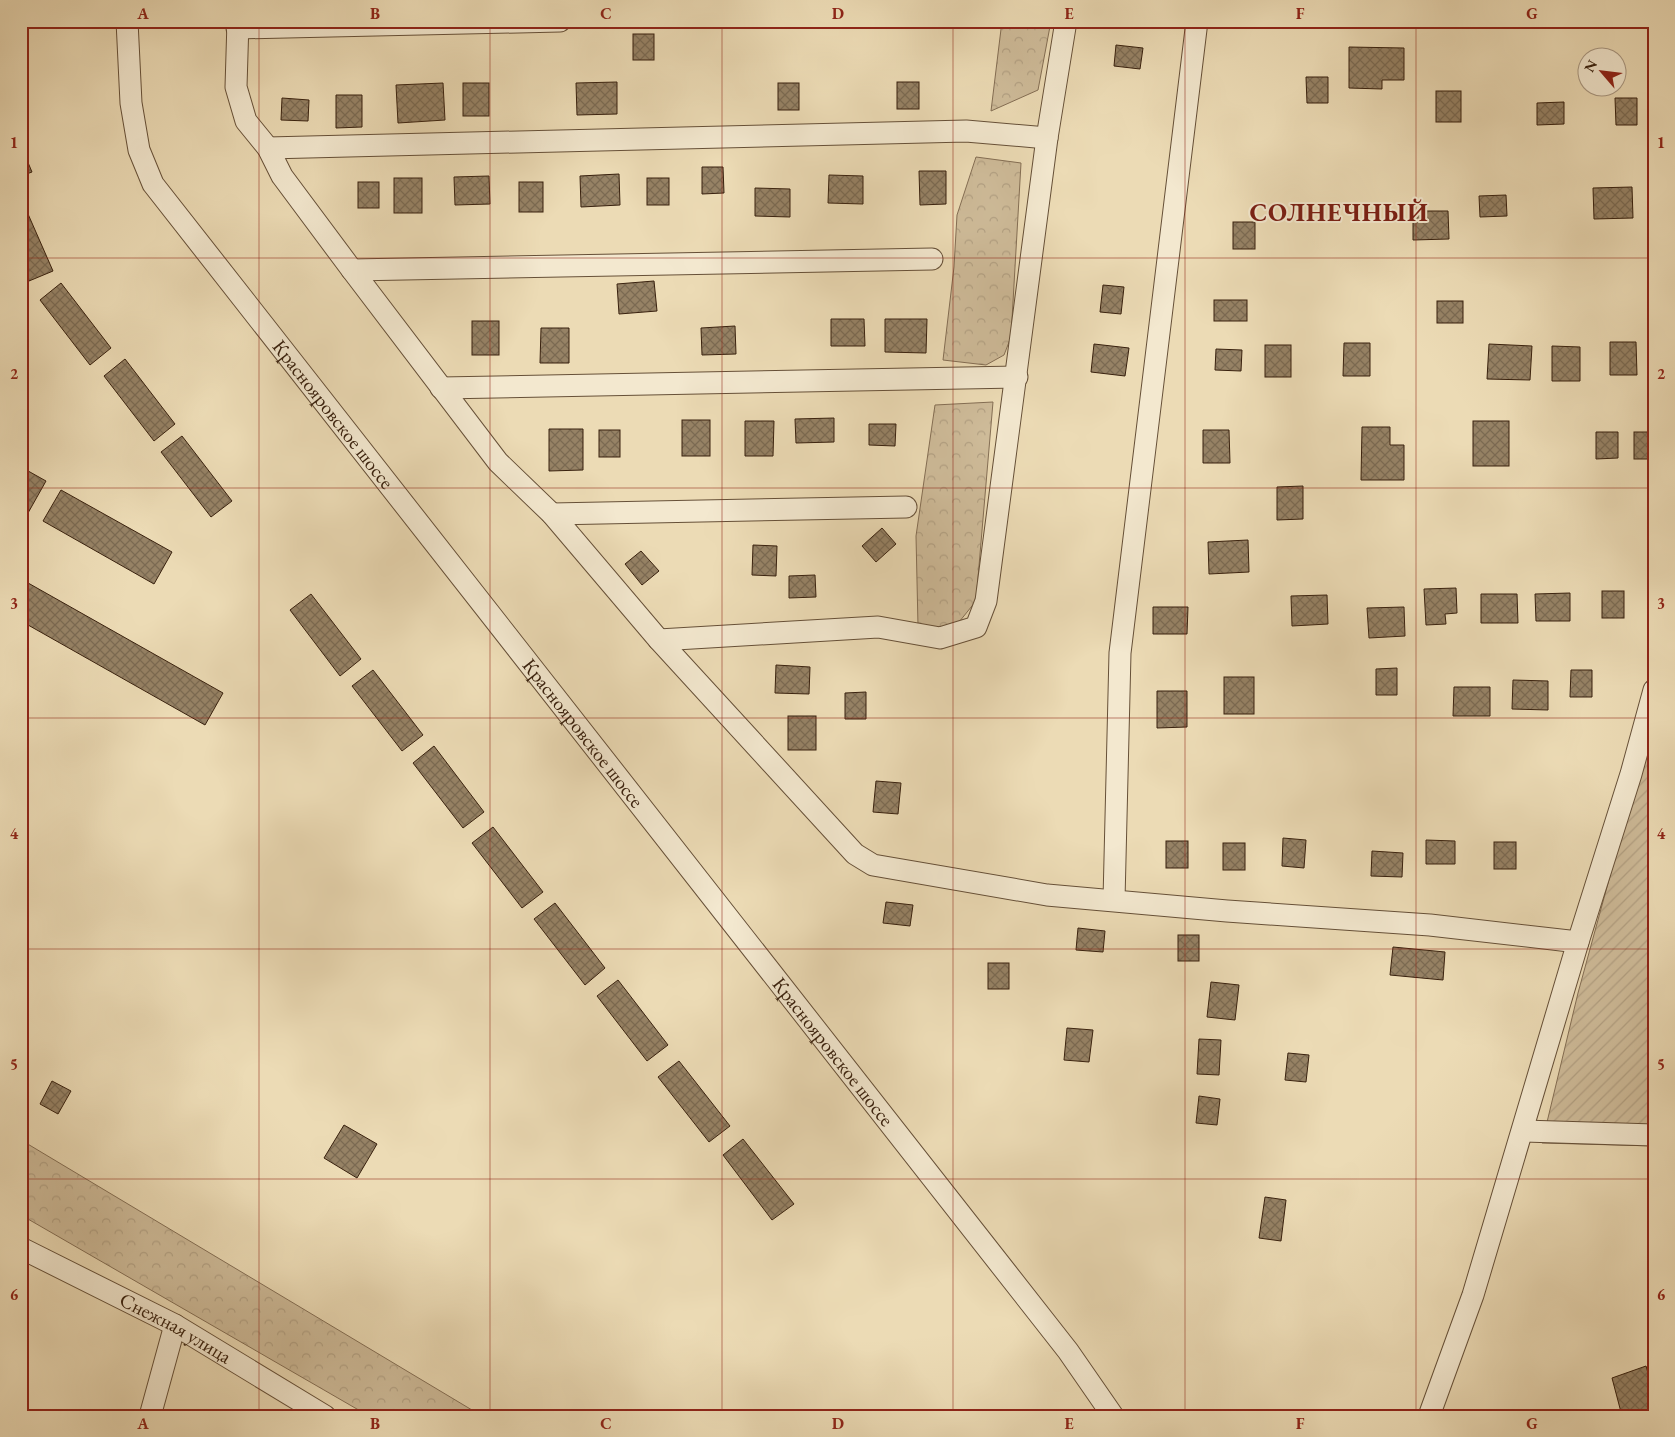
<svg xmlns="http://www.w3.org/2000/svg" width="1675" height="1437" font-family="'EB Garamond',serif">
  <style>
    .forest { fill: url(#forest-crowns); stroke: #846e54 }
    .garden { fill: url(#garden-furrows); stroke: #846e54 }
    .building { fill: url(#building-cross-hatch); stroke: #39210e }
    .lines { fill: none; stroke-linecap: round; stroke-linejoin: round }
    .minor-casing { stroke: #665038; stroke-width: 23 }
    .minor { stroke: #f3e8cf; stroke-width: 21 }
    .grid { fill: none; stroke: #8f2418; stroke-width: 1; stroke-opacity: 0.55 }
    .labels { text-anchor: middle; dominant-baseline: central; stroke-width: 4; stroke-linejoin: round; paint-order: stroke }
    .street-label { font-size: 20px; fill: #39210e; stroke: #f3e8cf }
    .district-label { font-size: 25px; font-weight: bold; letter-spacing: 1px; fill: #7a1f14; stroke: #f3e8cf }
    .neatline { fill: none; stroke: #8f2418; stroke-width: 2 }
    .grid-label { font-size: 16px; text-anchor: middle; font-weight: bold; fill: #8f2418 }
  </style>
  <defs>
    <pattern id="forest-crowns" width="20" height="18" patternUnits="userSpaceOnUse" patternTransform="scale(1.25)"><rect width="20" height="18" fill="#cebb99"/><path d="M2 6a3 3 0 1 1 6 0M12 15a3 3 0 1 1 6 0" fill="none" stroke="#b2a083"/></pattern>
    <pattern id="garden-furrows" width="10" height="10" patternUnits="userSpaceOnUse" patternTransform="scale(1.25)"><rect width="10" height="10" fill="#cebb99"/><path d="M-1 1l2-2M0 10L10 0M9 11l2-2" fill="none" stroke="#b2a083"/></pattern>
    <pattern id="building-cross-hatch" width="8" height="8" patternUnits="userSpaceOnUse" patternTransform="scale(1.25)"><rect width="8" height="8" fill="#968265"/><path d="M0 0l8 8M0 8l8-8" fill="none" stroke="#7b6a52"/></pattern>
  </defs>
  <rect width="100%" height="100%" fill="#ecdbb5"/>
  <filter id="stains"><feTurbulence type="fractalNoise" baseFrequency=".004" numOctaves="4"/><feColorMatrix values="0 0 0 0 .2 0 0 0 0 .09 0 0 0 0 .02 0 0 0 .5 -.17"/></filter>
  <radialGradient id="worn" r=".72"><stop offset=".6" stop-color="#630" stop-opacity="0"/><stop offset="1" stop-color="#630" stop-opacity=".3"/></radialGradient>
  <g class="forest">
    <path d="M1002 21H1051L1038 90 991 111Z"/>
    <path d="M976 157 1021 163 1011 337 1004 355 986 365 943 360 954 267 957 215Z"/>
    <path d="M993 402 976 601 955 627 918 626 916 536 935 405Z"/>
    <path d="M21 1140 482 1416H369L21 1215Z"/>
  </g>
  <path class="garden" d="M1654 715V1146L1542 1143 1578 993Z"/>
  <g class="building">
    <rect x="633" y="34" width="21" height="26"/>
    <path d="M1116 45 1143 48 1140 69 1114 66Z"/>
    <path d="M1349 47 1404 48V80H1382V89L1349 88Z"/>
    <path d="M1306 77H1328V103H1307Z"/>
    <path d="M617 82V114L577 115 576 83Z"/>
    <rect x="897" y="82" width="22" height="27"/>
    <path d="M443 83 445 120 398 123 396 85Z"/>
    <rect x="463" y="83" width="26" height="33"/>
    <rect x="778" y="83" width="21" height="27"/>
    <rect x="1436" y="91" width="25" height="31"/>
    <path d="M336 95H362V127L336 128Z"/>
    <path d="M282 98 309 100 308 121 281 120Z"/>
    <path d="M1615 98H1637V125H1616Z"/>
    <path d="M1564 102V124L1537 125V103Z"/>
    <path d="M21 146 32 172 21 176Z"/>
    <path d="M702 167H723L724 193 702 194Z"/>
    <path d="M919 171H946V204L920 205Z"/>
    <path d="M619 174 620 205 581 207 580 176Z"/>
    <path d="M829 175 863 176V204L828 203Z"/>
    <path d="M489 176 490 204 455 205 454 177Z"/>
    <rect x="394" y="178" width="28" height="35"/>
    <rect x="647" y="178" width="22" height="27"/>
    <rect x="358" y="182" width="21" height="26"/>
    <rect x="519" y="182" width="24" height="30"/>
    <rect x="1650" y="185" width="4" height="28"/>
    <path d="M1632 187 1633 218 1594 219 1593 188Z"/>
    <path d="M755 188 790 189V217L755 216Z"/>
    <path d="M1506 195 1507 216 1480 217 1479 196Z"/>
    <path d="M21 198 53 271 29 281 21 264Z"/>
    <path d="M1413 211H1448L1449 239 1413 240Z"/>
    <rect x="1233" y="222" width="22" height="27"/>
    <path d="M654 281 657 311 619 314 617 284Z"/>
    <path d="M61 283 111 348 90 365 40 300Z"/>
    <path d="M1103 285 1124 287 1121 314 1100 312Z"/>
    <rect x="1214" y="300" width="33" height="21"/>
    <rect x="1437" y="301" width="26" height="22"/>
    <path d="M831 319H864L865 346H831Z"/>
    <path d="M885 319H927L926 353 885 352Z"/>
    <rect x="472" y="321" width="27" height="34"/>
    <path d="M735 326 736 354 702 355 701 328Z"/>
    <path d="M541 328H569V363H540Z"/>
    <path d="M1610 342H1636L1637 375H1610Z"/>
    <path d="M1344 343H1370V376H1343Z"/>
    <path d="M1094 344 1129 348 1125 376 1091 372Z"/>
    <path d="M1489 344 1532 346 1530 380 1487 379Z"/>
    <rect x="1265" y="345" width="26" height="32"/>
    <path d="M1552 346 1580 347V381H1552Z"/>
    <path d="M1216 349 1242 350 1241 371 1215 370Z"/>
    <path d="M125 359 175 424 154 441 104 376Z"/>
    <path d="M21 380 28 384 21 397Z"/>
    <path d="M834 418V442L796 443 795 419Z"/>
    <rect x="682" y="420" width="28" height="36"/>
    <path d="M745 421H774L773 456H745Z"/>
    <rect x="1473" y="421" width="36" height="45"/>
    <path d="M869 424H896L895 446 869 445Z"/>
    <path d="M1362 427H1390V445H1404V480H1361Z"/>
    <path d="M549 429H583V470L549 471Z"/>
    <rect x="599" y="430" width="21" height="27"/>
    <path d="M1203 430H1229L1230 463H1203Z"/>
    <path d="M1596 432H1618V458L1596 459Z"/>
    <rect x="1634" y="432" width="20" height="27"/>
    <path d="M182 436 232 501 211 517 161 452Z"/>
    <path d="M21 467 46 481 28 513 21 509Z"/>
    <path d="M1303 486V519L1277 520V487Z"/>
    <path d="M61 490 172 552 154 584 43 521Z"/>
    <path d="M882 528 896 544 876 562 862 546Z"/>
    <path d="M1248 540 1249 572 1209 574 1208 542Z"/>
    <path d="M753 545 777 546 776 576 752 575Z"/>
    <path d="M641 551 659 571 642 585 625 564Z"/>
    <path d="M815 575 816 597 789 598V576Z"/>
    <path d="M21 579 223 693 205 725 21 621Z"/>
    <path d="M1456 588 1457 613 1445 614 1446 624 1426 625 1424 589Z"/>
    <rect x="1602" y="591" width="22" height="27"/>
    <path d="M1570 593V621H1536L1535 594Z"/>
    <path d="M311 594 361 659 340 676 290 610Z"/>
    <path d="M1481 594H1517L1518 623H1481Z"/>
    <path d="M1327 595 1328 624 1292 626 1291 596Z"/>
    <path d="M1153 607H1188L1187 634H1153Z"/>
    <path d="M1404 607 1405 636 1369 638 1367 608Z"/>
    <path d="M776 665 810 667 809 694 775 693Z"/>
    <path d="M1397 668V695H1376V669Z"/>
    <path d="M373 670 423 735 402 751 352 686Z"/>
    <path d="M1571 670H1592V697H1570Z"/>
    <rect x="1224" y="677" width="30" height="37"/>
    <path d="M1513 680 1548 681V710L1512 709Z"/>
    <path d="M1454 687H1490V716H1453Z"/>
    <path d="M1157 691H1187V727L1157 728Z"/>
    <path d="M866 692V719H845V693Z"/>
    <rect x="788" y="716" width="28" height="34"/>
    <path d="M434 746 484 812 463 828 413 763Z"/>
    <path d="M876 781 901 783 898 814 873 812Z"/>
    <path d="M493 827 543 892 522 908 472 843Z"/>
    <path d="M1283 838 1306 840 1304 868 1282 866Z"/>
    <path d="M1426 840 1455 841V864H1426Z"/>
    <rect x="1166" y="841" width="22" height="27"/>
    <rect x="1494" y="842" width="22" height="27"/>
    <rect x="1223" y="843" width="22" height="27"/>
    <path d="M1372 851 1403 853 1402 877 1371 876Z"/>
    <path d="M886 902 913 905 910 926 883 923Z"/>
    <path d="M555 903 605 968 585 985 534 919Z"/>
    <path d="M1078 928 1105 931 1103 952 1076 950Z"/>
    <rect x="1178" y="935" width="21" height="26"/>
    <path d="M1393 947 1445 952 1443 980 1390 975Z"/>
    <rect x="988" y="963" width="21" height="26"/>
    <path d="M618 980 668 1045 647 1061 597 996Z"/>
    <path d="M1211 982 1239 985 1235 1020 1207 1017Z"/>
    <path d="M1067 1028 1093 1030 1089 1062 1064 1060Z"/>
    <path d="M1199 1039 1221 1040 1219 1075 1197 1074Z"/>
    <path d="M1288 1053 1309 1055 1306 1082 1285 1080Z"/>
    <path d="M679 1061 730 1126 709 1142 658 1077Z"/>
    <path d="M52 1081 71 1091 58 1114 40 1104Z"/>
    <path d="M1199 1096 1220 1099 1217 1125 1196 1123Z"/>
    <path d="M344 1125 377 1144 357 1178 324 1158Z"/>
    <path d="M743 1139 794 1204 772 1220 723 1155Z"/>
    <path d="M1265 1197 1286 1200 1281 1241 1259 1238Z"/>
    <path d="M1646 1366 1654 1394V1416H1622L1612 1378Z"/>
  </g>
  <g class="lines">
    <defs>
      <g id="minor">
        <path id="s1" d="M127 21 131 103 139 150 153 184 1068 1351 1113 1416"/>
        <path d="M238 21 236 87 246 121 268 148 282 176 352 270 498 462 552 514 659 640 855 854 873 865 1047 895 1227 911 1430 925 1578 942"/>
        <path d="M237 28 560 21"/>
        <path d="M268 148 966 131 1047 138"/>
        <path d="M352 270 932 259"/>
        <path d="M441 388 1017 377"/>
        <path d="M552 514 906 507"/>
        <path d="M659 640 878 627 940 638 976 627 986 601 1047 138 1066 21"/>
        <path d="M1114 900 1120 653 1197 21"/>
        <path d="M1523 1131 1654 1135"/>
        <path id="s2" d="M21 1248 175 1325 325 1416"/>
        <path d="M150 1416 175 1325"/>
        <path d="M1429 1416 1473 1295 1578 942 1631 774 1654 690"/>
      </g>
    </defs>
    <use href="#minor" class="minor-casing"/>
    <use href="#minor" class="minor"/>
  </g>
  <path class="grid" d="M259 21V1416M490 21V1416M722 21V1416M953 21V1416M1185 21V1416M1416 21V1416M21 258H1654M21 488H1654M21 718H1654M21 949H1654M21 1179H1654"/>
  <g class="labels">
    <g class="street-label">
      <text stroke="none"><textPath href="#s1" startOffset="459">Краснояровское шоссе</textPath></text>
      <text stroke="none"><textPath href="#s1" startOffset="864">Краснояровское шоссе</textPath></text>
      <text stroke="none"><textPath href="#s1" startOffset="1269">Краснояровское шоссе</textPath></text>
      <text stroke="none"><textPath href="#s2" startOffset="174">Снежная улица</textPath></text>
    </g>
    <g class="district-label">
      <text x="1339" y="212">СОЛНЕЧНЫЙ</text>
    </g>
  </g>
  <rect width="1675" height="1437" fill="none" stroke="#ecdbb5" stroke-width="55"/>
  <g transform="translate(1602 72) rotate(298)"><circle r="24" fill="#f3e8cf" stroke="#a99882"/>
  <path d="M0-4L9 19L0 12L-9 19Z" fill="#8f2418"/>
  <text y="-8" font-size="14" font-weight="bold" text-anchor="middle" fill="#39210e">N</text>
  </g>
  <rect x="28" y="28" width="1620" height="1382" class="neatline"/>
  <g class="grid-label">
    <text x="143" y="19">A</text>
    <text x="375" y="19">B</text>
    <text x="606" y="19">C</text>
    <text x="838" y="19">D</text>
    <text x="1069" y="19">E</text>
    <text x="1300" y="19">F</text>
    <text x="1532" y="19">G</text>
    <text x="14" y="148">1</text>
    <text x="1661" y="148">1</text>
    <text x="14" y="379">2</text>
    <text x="1661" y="379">2</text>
    <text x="14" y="609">3</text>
    <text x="1661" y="609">3</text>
    <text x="14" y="839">4</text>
    <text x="1661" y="839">4</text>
    <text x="14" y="1070">5</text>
    <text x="1661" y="1070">5</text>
    <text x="14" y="1300">6</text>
    <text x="1661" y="1300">6</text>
    <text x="143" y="1429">A</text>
    <text x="375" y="1429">B</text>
    <text x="606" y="1429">C</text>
    <text x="838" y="1429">D</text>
    <text x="1069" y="1429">E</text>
    <text x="1300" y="1429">F</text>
    <text x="1532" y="1429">G</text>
  </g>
  <rect width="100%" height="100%" filter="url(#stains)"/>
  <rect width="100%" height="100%" fill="url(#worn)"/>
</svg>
